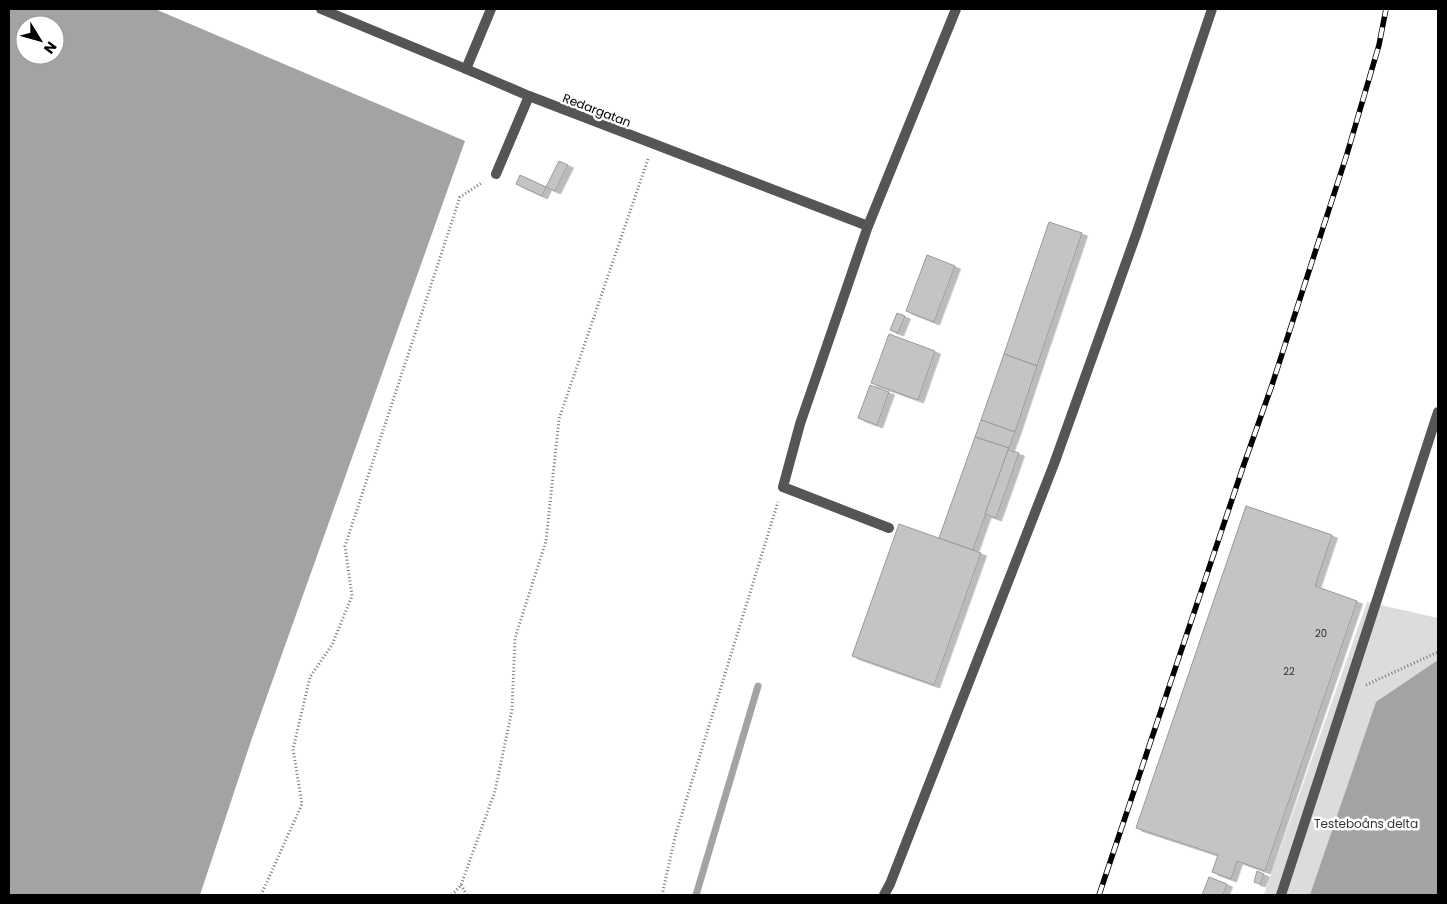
<svg xmlns="http://www.w3.org/2000/svg" width="1447" height="904" font-family="Poppins,sans-serif">
  <style>
    .green { fill: #dcdcdc }
    .water { fill: #a3a3a3; fill-rule: evenodd }
    .lines { fill: none; stroke-linecap: round; stroke-linejoin: round }
    .stream { stroke: #a3a3a3; stroke-width: 7 }
    .building { fill: #c4c4c4; stroke: #999; filter: url(#shadow) }
    .path { stroke: #777; stroke-width: 3; stroke-dasharray: 1 2.5; stroke-linecap: butt }
    .service { stroke: #555; stroke-width: 10 }
    .minor { stroke: #555; stroke-width: 10 }
    .rail-casing { stroke: #000; stroke-width: 5.5 }
    .rail { stroke: #fff; stroke-width: 4; stroke-dasharray: 11; stroke-linecap: butt }
    .labels { text-anchor: middle; dominant-baseline: central; stroke-width: 5; stroke-linejoin: round; paint-order: stroke }
    .number-label { font-size: 10px; fill: #313131 }
    .street-label { font-size: 12px; fill: #000; stroke: #fff }
    .park-label { font-size: 12px; fill: #333; stroke: #fff }
  </style>
  <defs>
    <filter id="shadow"><feDropShadow dx="5.5" dy="3" stdDeviation="0" flood-color="#0004"/></filter>
  </defs>
  <rect width="100%" height="100%" fill="#fff"/>
  <path class="green" d="M1367 602 1438 618V895H1264Z"/>
  <g class="water">
    <path d="M9 9H155L465 141 252 738 200 895H9ZM25 25H55V55H25Z"/>
    <path d="M1438 660V895H1310L1376 702Z"/>
  </g>
  <g class="lines">
    <path class="stream" d="M696 895 758 686"/>
  </g>
  <g class="building">
    <path d="M559 161 568 165 555 191 546 187Z"/>
    <path d="M520 175 546 187 542 196 516 184Z"/>
    <path d="M1049 222 1082 233 1037 366 1004 354Z"/>
    <path d="M927 255 955 266 934 322 906 311Z"/>
    <path d="M897 313 905 316 898 333 890 330Z"/>
    <path d="M889 334 935 351 918 400 871 383Z"/>
    <path d="M1004 354 1037 366 1015 432 981 420Z"/>
    <path d="M870 385 889 392 877 425 858 418Z"/>
    <path d="M981 420 1015 432 1009 448 975 437Z"/>
    <path d="M975 437 1009 448 973 550 939 538Z"/>
    <path d="M1008 450 1019 453 996 518 985 514Z"/>
    <path d="M1246 506 1332 535 1315 586 1357 601 1265 871 1237 861 1231 879 1212 872 1218 855 1136 828Z"/>
    <path d="M899 524 981 553 934 685 852 656Z"/>
    <path d="M1257 871 1264 874 1260 884 1254 882Z"/>
    <path d="M1209 877 1227 884 1223 895H1202Z"/>
  </g>
  <g class="lines">
    <g class="path">
      <path d="M1366 685 1438 652"/>
      <path d="M461 885 467 895"/>
      <path d="M261 895 302 804 293 749 310 677 332 645 352 596 345 546 460 197 483 182"/>
      <path d="M452 895 461 885 495 791 512 710 515 638 546 541 559 419 648 159"/>
      <path d="M662 895 676 833 778 502"/>
    </g>
    <g class="service">
      <path d="M496 174 529 96"/>
      <path d="M783 487 889 528"/>
      <path d="M884 895 890 884 1054 464 1137 232 1212 9"/>
      <path d="M1281 895 1438 412"/>
    </g>
    <g class="minor">
      <path d="M321 9 466 69 529 96 868 226"/>
      <path d="M466 69 491 9"/>
      <path d="M783 487 800 424 868 226 956 9"/>
    </g>
    <defs>
      <path id="rail" d="M1099 895 1243 467 1272 385 1347 154 1379 45 1386 9"/>
    </defs>
    <use href="#rail" class="rail-casing"/>
    <use href="#rail" class="rail"/>
  </g>
  <g class="labels">
    <g class="number-label">
      <text x="1321" y="633">20</text>
      <text x="1289" y="671">22</text>
    </g>
    <g class="street-label">
      <text transform="translate(597 110) rotate(21)">Redargatan</text>
    </g>
    <g class="park-label">
      <text x="1366" y="823">Testeboåns delta</text>
    </g>
  </g>
  <rect width="1447" height="904" fill="none" stroke="#000000" stroke-width="20"/>
  <g transform="translate(40 40) rotate(127)"><circle r="24" fill="#ffffff" stroke="#999999"/>
  <path d="M0-4L9 19L0 12L-9 19Z" fill="#000000"/>
  <text y="-8" font-size="14" font-weight="bold" text-anchor="middle" fill="#000000">N</text>
  </g>
</svg>
